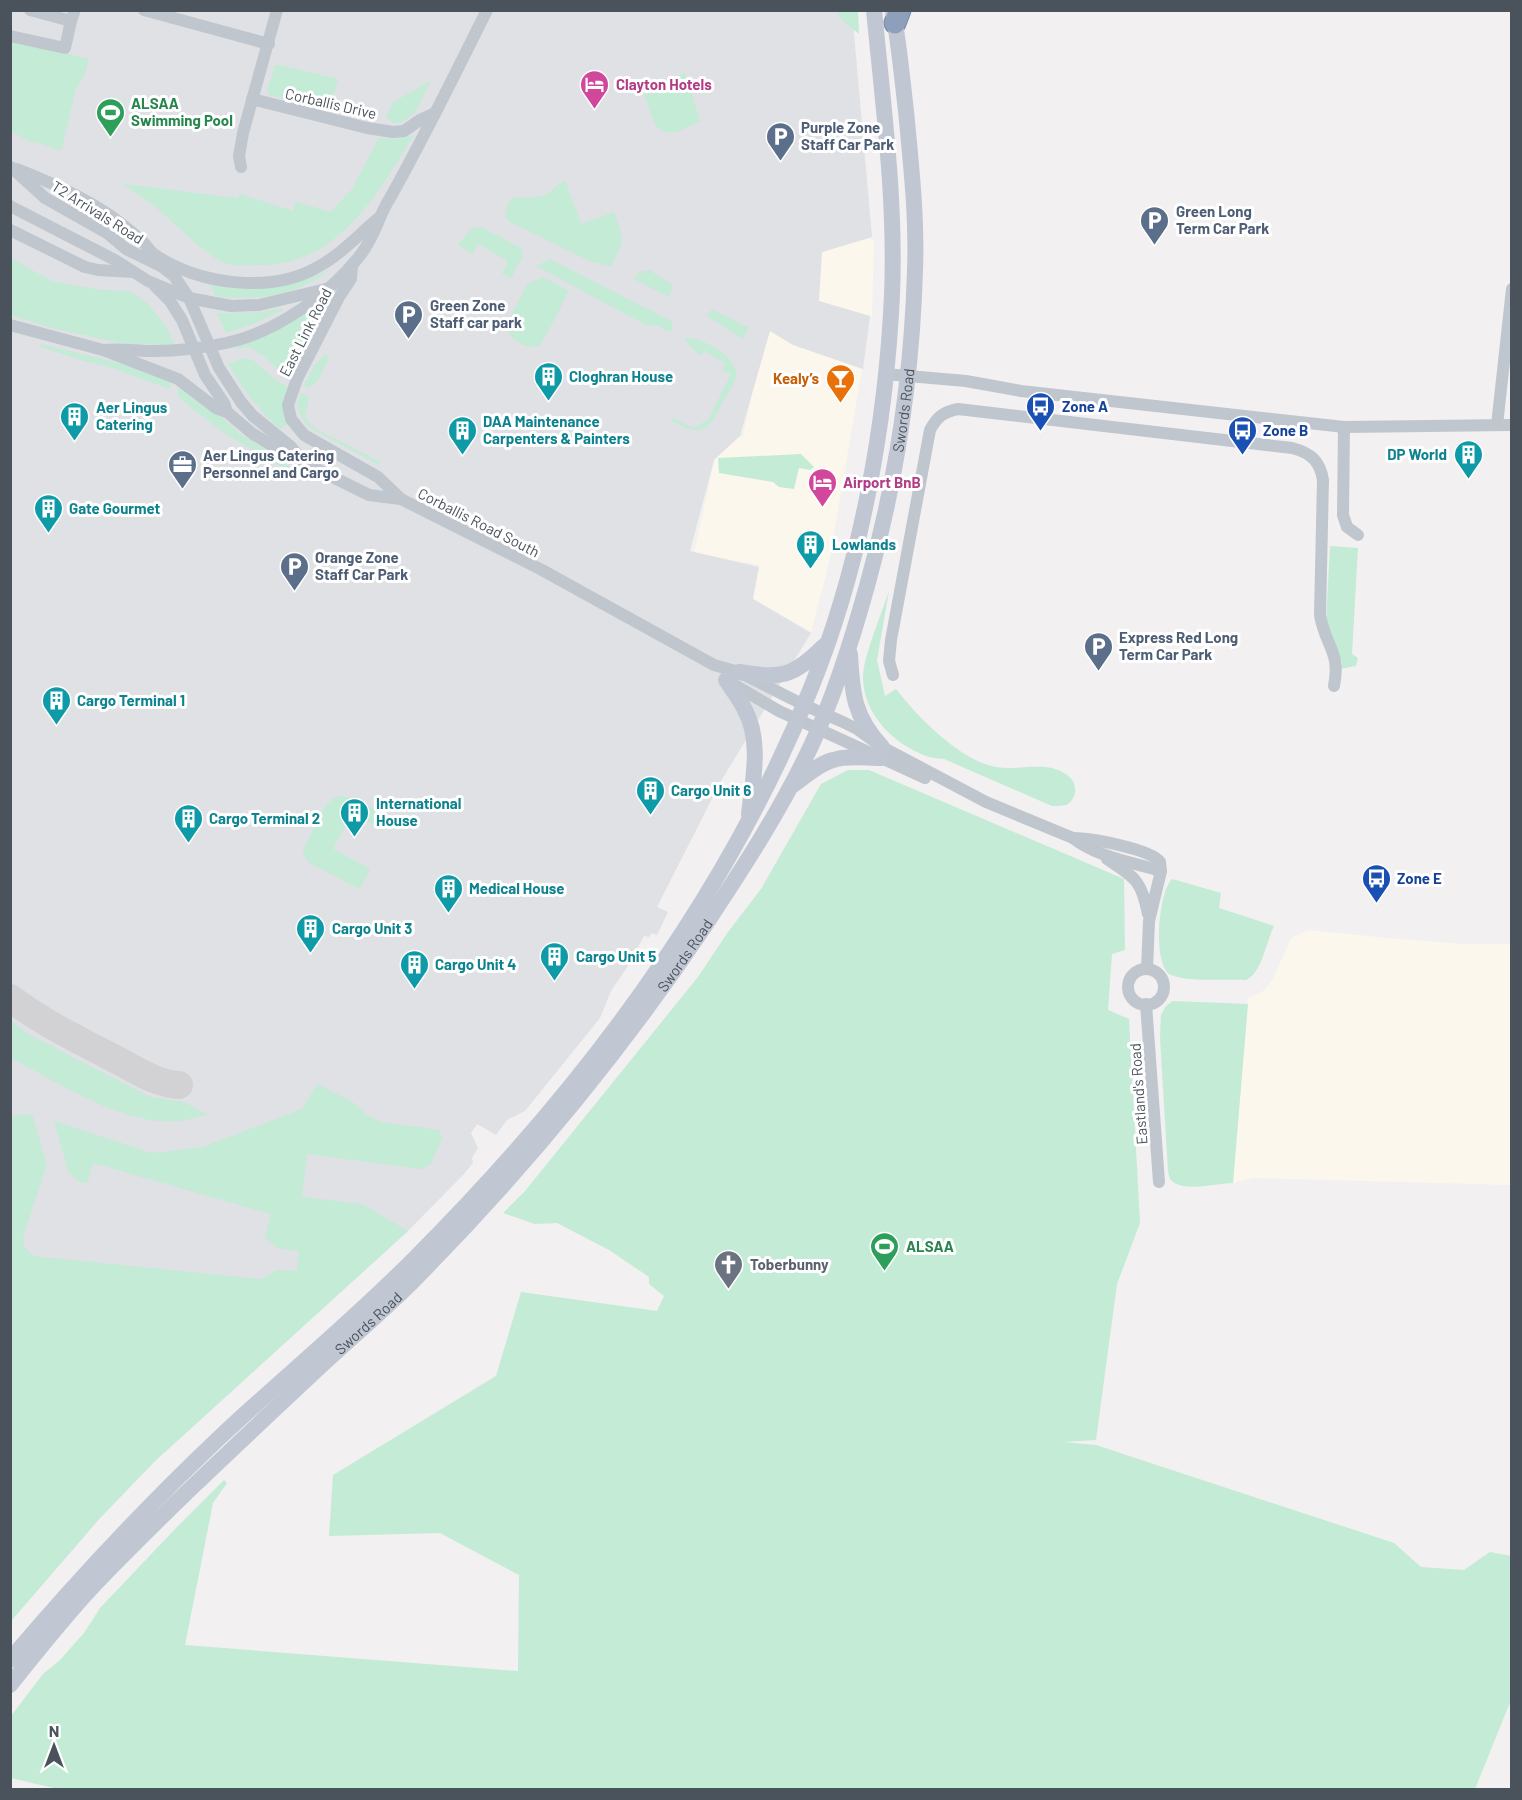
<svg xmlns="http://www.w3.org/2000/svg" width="1522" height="1800" font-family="Barlow,sans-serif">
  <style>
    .commercial { fill: #fbf7ec }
    .airport { fill: #dfe1e4 }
    .green { fill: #c3ebd6 }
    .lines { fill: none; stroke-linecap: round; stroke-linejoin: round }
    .taxiway { stroke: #d2d2d5; stroke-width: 28 }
    .highway-casing { stroke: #788aa5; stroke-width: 23 }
    .street { stroke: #c0c6cd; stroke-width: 12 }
    .secondary { stroke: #c0c7d2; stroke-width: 16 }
    .highway { stroke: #8d9fba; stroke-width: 21 }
    .labels { text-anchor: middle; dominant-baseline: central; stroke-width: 6; stroke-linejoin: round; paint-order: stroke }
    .hotel-label { font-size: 15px; font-weight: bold; fill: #b23c85; stroke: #fff; text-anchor: start }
    .leisure-label { font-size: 15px; font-weight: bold; fill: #27864d; stroke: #fff; text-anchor: start }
    .street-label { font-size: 15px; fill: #4a525c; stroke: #fff }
    .service-label { font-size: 15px; font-weight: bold; fill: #4e5e75; stroke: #fff; text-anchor: start }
    .culture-label { font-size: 15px; font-weight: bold; fill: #0d838f; stroke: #fff; text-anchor: start }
    .food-label { font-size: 15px; font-weight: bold; fill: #c56008; stroke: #fff; text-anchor: end }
    .transit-label { font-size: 15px; font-weight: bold; fill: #164399; stroke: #fff; text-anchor: start }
    .worship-label { font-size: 15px; font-weight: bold; fill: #5b616d; stroke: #fff; text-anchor: start }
  </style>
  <rect width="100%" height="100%" fill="#f2f0f0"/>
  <g class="commercial">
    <path d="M870 238 874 242 872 317 819 301V253Z"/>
    <path d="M772 328 792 343 862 369 829 563 811 632 752 598 759 565 694 553 718 445 743 436 763 343Z"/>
    <path d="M1308 930 1399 939 1464 944H1511V1185L1254 1178 1233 1183 1248 998 1263 991 1272 981 1291 938Z"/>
  </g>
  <path class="airport" d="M11 11H852L872 237 822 252 819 301 870 316 863 369 793 345 770 331 740 436 714 460 690 551 759 567 753 599 811 633 721 781 657 907 668 912 657 935 652 933 649 937 644 936 630 963 611 991 600 1018 525 1111 507 1120 496 1135 477 1124 471 1133 478 1148 472 1158 473 1163 463 1175 408 1231 155 1461 100 1518 11 1621Z"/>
  <g class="green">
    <path d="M837 11H858L859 34 841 19Z"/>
    <path d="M11 40 89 59 85 73 76 89 61 151 35 141 34 144 11 131Z"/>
    <path d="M275 65H280L338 79 330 107 317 108 269 95 267 91Z"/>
    <path d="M685 73 700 121C658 143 658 133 644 95L655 90 654 84Z"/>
    <path d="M431 80C421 98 416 123 393 123L386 116 394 102Z"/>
    <path d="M414 135C376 196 337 268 254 265 245 265 230 267 222 262 196 248 176 223 152 204 143 197 132 191 122 184L238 198 240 194 293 211 296 202 331 212 352 189 379 138 395 139Z"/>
    <path d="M565 181 581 224 614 212C624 242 626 237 611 266L592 262 510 222 505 217 508 203 515 197C525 197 535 199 545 195 553 191 556 184 565 181Z"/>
    <path d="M481 227 521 248 523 255 511 278 502 274 508 261 478 244 473 254 458 245 472 228Z"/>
    <path d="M10 258 52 281 94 289 132 292 149 305 166 327 175 345 120 343 52 328 11 315Z"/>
    <path d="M550 259 673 322 671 332 657 326 646 325 536 266Z"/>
    <path d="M331 269C298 296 256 301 215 296L212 286 200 282 201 279C222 282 246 289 267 288 290 287 311 278 331 269Z"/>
    <path d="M649 270 673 285 669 297 634 279 639 272Z"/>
    <path d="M543 277 569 291 542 343C531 353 505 340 507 324L527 284Z"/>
    <path d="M329 297 332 299 292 377 281 372 263 356 249 347 237 349 236 346C270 336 300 319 329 297Z"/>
    <path d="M282 308 283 310 253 324 226 333 217 313 263 312Z"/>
    <path d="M712 309 749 328 742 339 707 316Z"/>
    <path d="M692 338C708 342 730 354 736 370 739 379 726 395 722 404 717 412 712 425 702 429 693 433 680 425 671 421L673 418 693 428 708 420 731 374 722 370 725 363 704 351 700 356 684 339Z"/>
    <path d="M41 344 139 368 172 382 169 389 110 367 91 363 40 347Z"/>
    <path d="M325 354 329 357C324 368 320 383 308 388L304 385 315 365Z"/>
    <path d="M245 358 253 360 277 381 290 388 284 403 286 425 280 429C258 410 243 389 228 364Z"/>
    <path d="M180 386 218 414 239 433 276 456 297 473 296 477C277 463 257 453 236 440 215 427 195 412 177 395Z"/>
    <path d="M301 393 309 397 305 415 310 424 318 430 380 462 379 465 310 428C301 418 294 407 301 393Z"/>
    <path d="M801 454 814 467 810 470 799 468 794 489 779 487 773 482 719 473 718 458Z"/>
    <path d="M1330 546 1358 548 1352 654 1358 658 1356 666 1340 669 1342 663 1326 623Z"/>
    <path d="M889 591 877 660 885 696 896 689C918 717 959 760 996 767 1019 771 1047 760 1067 775 1078 782 1078 799 1066 805 1062 806 1056 806 1052 806L944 759C938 758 931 758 926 756 890 743 857 707 864 667 869 643 881 615 889 591Z"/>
    <path d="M848 770H869L1124 879 1125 950 1112 954 1108 1010 1129 1019 1140 1223 1117 1284 1096 1440 1063 1442 1096 1445 1394 1543 1421 1567 1464 1570 1490 1552 1511 1556V1700L1475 1789 62 1790 11 1778V1716L43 1674 60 1660 84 1633 100 1608 177 1527 224 1480 227 1483 213 1503 185 1645 518 1671 519 1575 440 1533 329 1536 333 1475 496 1376 521 1292 657 1311 664 1296 649 1284V1277L609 1250 557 1223 535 1224 503 1213 525 1191 698 977 728 932 761 889 821 784Z"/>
    <path d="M343 796 353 799 379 811 372 824 351 814 333 849 370 869 360 889 309 863 303 854 304 848 326 805 334 798Z"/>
    <path d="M1172 879 1221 893 1219 908 1274 926C1266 942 1262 973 1246 980 1227 979 1186 982 1171 975 1152 966 1158 893 1172 879Z"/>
    <path d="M1173 1001 1248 1004 1233 1183C1219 1183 1182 1193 1171 1180 1170 1180 1168 1172 1168 1171L1160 1038 1161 1015 1166 1006Z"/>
    <path d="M11 1020 26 1033 150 1097 184 1102 207 1114C198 1117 188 1120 179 1121 126 1127 57 1082 11 1058Z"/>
    <path d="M317 1084 356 1104 365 1114 381 1122 439 1130 442 1138 431 1164 422 1169 307 1154 302 1197 362 1204 408 1231 155 1461 100 1518 11 1621V1116L32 1114 45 1158 46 1167 23 1237 25 1248 34 1256 258 1279 266 1277 276 1270 297 1271 299 1251 278 1248 265 1237 271 1214 93 1163 87 1184 78 1181 69 1173 54 1121 152 1153 203 1147 302 1109Z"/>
  </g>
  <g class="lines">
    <path class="taxiway" d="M10 998C43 1023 79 1040 115 1059 135 1069 156 1084 179 1085"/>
    <defs>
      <path id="highway" d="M895 23 900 10"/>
    </defs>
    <use href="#highway" class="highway-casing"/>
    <g class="street">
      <path d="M30 10 71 21 74 12"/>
      <path d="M144 10 269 44"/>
      <path d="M10 36 65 48 71 21"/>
      <path d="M252 99 367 128 393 132 404 131 420 120 435 113"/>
      <path d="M11 167 45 198 107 233 126 249 161 266 174 276 189 298 219 368 241 402 253 416 290 446 302 460"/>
      <path d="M241 167 239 156 243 133 277 10"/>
      <path d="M17 169C50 182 82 196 111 216 122 224 133 232 143 242 147 246 150 252 155 255 199 284 269 294 316 268 341 255 359 234 380 217"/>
      <path d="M10 206 115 260 148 281 189 298 231 306 259 305 326 289"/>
      <path d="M10 230 85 267 98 270 132 272"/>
      <path d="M352 265 351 279 339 297 297 379 288 405 291 419 304 435 378 477 401 499"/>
      <path d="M155 286 170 301 182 320 205 375 224 403 227 412"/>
      <path d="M10 325 103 350 178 379 216 408 227 412 253 434 286 454 369 495 401 499 542 570 714 665 739 672 804 705 843 722 857 729 882 747 986 802 1073 838C1097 857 1131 862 1161 871"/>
      <path d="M104 350C121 348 137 351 154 351 178 351 203 348 226 343 275 333 332 293 361 254 373 239 377 222 386 205 422 142 454 76 487 10"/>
      <path d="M885 374 966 381 1021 391 1344 427 1512 425"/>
      <path d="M1497 425 1512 289"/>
      <path d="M1344 427 1343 515 1347 527 1358 535"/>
      <path d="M893 675 889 661 891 640 930 430C937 417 943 412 958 409L1292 448C1311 453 1320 461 1323 480L1320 615C1325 646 1341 651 1334 686"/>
      <path d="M731 683 779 711 925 778"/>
      <path d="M1073 838C1090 838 1151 849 1160 862L1161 871 1149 921 1147 969"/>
      <path d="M1107 859C1135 878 1141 879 1148 914"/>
      <circle cx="1146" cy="987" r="18"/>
      <path d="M1146 1004 1159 1182"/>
    </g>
    <g class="secondary">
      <path d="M850 654C852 694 854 717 882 747"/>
      <path d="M739 672C782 679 793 677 824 646"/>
      <path d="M726 680C732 689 739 698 744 708 762 740 753 779 749 814"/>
      <path d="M793 785C805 777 818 764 833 760 848 755 865 758 881 758"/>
      <path d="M10 1660C76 1582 145 1508 219 1438 284 1377 353 1321 415 1258 578 1095 724 904 811 688 860 567 886 426 892 295 896 200 883 105 874 10"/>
      <path id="s1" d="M10 1685C37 1651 64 1617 94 1585 168 1508 246 1436 324 1363 353 1336 384 1310 412 1282 521 1172 618 1055 704 927 743 868 781 810 811 746 835 695 852 640 867 586 896 483 912 377 915 270 917 217 911 164 906 111 902 77 899 44 893 11"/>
    </g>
    <use href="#highway" class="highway"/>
  </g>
  <defs>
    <symbol id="hotel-pin" viewBox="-11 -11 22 30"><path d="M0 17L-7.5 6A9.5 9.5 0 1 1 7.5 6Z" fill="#d1479c" stroke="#fff"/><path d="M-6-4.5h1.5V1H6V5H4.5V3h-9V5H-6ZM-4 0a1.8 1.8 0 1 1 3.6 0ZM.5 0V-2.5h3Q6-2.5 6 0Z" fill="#fff"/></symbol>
    <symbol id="stadium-pin" viewBox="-11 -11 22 30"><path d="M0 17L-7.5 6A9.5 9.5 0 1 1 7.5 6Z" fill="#2e9e5b" stroke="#fff"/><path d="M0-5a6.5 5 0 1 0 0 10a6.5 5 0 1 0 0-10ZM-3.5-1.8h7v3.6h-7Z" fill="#fff"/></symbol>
    <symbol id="parking-pin" viewBox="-11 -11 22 30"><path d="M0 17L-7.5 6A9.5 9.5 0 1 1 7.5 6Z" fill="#5c6f8a" stroke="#fff"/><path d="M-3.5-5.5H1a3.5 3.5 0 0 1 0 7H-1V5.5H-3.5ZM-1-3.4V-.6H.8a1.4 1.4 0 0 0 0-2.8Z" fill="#fff"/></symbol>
    <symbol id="building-pin" viewBox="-11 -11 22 30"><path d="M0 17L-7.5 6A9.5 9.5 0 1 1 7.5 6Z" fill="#0f9aa8" stroke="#fff"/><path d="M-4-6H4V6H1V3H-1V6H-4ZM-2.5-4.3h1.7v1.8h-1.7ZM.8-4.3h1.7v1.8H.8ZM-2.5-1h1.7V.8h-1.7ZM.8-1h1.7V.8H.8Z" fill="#fff"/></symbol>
    <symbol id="bar-pin" viewBox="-11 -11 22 30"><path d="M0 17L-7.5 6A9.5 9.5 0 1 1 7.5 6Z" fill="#e8710a" stroke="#fff"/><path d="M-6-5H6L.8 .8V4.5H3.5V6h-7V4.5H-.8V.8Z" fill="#fff"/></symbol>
    <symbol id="bus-pin" viewBox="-11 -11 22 30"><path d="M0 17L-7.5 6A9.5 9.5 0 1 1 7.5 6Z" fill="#1a4fb4" stroke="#fff"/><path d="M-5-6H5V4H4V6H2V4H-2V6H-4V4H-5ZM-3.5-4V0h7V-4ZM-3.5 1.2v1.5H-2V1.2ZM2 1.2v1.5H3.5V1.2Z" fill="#fff"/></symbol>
    <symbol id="office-pin" viewBox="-11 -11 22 30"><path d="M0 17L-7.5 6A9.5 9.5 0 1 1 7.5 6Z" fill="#5c6f8a" stroke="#fff"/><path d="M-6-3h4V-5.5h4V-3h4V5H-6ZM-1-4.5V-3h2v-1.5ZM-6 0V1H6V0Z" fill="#fff"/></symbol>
    <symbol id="church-pin" viewBox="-11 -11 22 30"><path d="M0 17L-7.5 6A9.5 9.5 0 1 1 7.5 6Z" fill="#6b7280" stroke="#fff"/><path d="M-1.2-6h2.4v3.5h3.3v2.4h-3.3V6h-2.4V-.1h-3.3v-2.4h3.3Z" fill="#fff"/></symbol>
  </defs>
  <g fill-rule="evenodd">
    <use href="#hotel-pin" x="578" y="68" width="33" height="45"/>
    <use href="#stadium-pin" x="94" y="96" width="33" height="45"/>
    <use href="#parking-pin" x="764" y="120" width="33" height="45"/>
    <use href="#parking-pin" x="1138" y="204" width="33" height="45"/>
    <use href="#parking-pin" x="392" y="298" width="33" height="45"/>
    <use href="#building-pin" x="532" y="360" width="33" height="45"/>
    <use href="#bar-pin" x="824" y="362" width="33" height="45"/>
    <use href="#bus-pin" x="1024" y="390" width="33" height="45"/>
    <use href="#building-pin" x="58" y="400" width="33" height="45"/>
    <use href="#building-pin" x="446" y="414" width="33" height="45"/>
    <use href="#bus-pin" x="1226" y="414" width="33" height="45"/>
    <use href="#building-pin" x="1452" y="438" width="33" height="45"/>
    <use href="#office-pin" x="166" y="448" width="33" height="45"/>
    <use href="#hotel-pin" x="806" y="466" width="33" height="45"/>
    <use href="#building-pin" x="32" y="492" width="33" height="45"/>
    <use href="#building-pin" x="794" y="528" width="33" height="45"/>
    <use href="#parking-pin" x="278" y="550" width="33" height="45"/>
    <use href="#parking-pin" x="1082" y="630" width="33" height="45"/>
    <use href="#building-pin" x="40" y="684" width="33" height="45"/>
    <use href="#building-pin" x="634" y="774" width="33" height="45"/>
    <use href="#building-pin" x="338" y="796" width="33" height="45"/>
    <use href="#building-pin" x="172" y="802" width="33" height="45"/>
    <use href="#bus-pin" x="1360" y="862" width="33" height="45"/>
    <use href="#building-pin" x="432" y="872" width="33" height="45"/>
    <use href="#building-pin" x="294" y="912" width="33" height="45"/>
    <use href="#building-pin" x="538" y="940" width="33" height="45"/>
    <use href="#building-pin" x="398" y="948" width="33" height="45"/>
    <use href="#stadium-pin" x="868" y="1230" width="33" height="45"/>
    <use href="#church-pin" x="712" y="1248" width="33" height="45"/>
  </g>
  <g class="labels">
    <g class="hotel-label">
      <text x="616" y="84">Clayton Hotels</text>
      <text x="843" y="482">Airport BnB</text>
    </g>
    <g class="leisure-label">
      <text x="131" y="103">ALSAA<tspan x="131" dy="17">Swimming Pool</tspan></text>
      <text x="906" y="1246">ALSAA</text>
    </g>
    <g class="street-label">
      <text transform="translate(331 103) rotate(13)">Corballis Drive</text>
      <text transform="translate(98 212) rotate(32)">T2 Arrivals Road</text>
      <text transform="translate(305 332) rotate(-63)">East Link Road</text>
      <text stroke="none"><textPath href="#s1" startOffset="1590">Swords Road</textPath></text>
      <text transform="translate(479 522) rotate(27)">Corballis Road South</text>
      <text stroke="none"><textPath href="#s1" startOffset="996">Swords Road</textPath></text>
      <text transform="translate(1138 1094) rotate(-94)">Eastland's Road</text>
      <text stroke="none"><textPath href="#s1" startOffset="510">Swords Road</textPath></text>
    </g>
    <g class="service-label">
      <text x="801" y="127">Purple Zone<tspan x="801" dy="17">Staff Car Park</tspan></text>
      <text x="1176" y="211">Green Long<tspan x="1176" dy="17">Term Car Park</tspan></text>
      <text x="430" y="305">Green Zone<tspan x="430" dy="17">Staff car park</tspan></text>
      <text x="203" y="455">Aer Lingus Catering<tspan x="203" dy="17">Personnel and Cargo</tspan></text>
      <text x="315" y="557">Orange Zone<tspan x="315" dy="17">Staff Car Park</tspan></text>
      <text x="1119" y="637">Express Red Long<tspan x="1119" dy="17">Term Car Park</tspan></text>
    </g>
    <g class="culture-label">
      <text x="569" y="376">Cloghran House</text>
      <text x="96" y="407">Aer Lingus<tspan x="96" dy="17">Catering</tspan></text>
      <text x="483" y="421">DAA Maintenance<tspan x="483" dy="17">Carpenters &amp; Painters</tspan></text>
      <text x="1447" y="454" text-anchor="end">DP World</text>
      <text x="69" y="508">Gate Gourmet</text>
      <text x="832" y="544">Lowlands</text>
      <text x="77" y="700">Cargo Terminal 1</text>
      <text x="671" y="790">Cargo Unit 6</text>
      <text x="376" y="803">International<tspan x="376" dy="17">House</tspan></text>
      <text x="209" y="818">Cargo Terminal 2</text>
      <text x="469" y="888">Medical House</text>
      <text x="332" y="928">Cargo Unit 3</text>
      <text x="576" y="956">Cargo Unit 5</text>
      <text x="435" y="964">Cargo Unit 4</text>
    </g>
    <g class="food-label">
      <text x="819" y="378">Kealy’s</text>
    </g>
    <g class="transit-label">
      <text x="1062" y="406">Zone A</text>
      <text x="1263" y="430">Zone B</text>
      <text x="1397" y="878">Zone E</text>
    </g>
    <g class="worship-label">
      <text x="750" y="1264">Toberbunny</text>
    </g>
  </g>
  <rect width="1522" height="1800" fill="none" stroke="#4a525c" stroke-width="24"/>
  <g transform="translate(54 1746)" stroke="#ffffff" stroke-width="4.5" paint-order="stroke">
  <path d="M0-4.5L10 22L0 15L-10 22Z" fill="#4a525c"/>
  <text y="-9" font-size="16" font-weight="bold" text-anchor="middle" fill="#4a525c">N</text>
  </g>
</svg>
